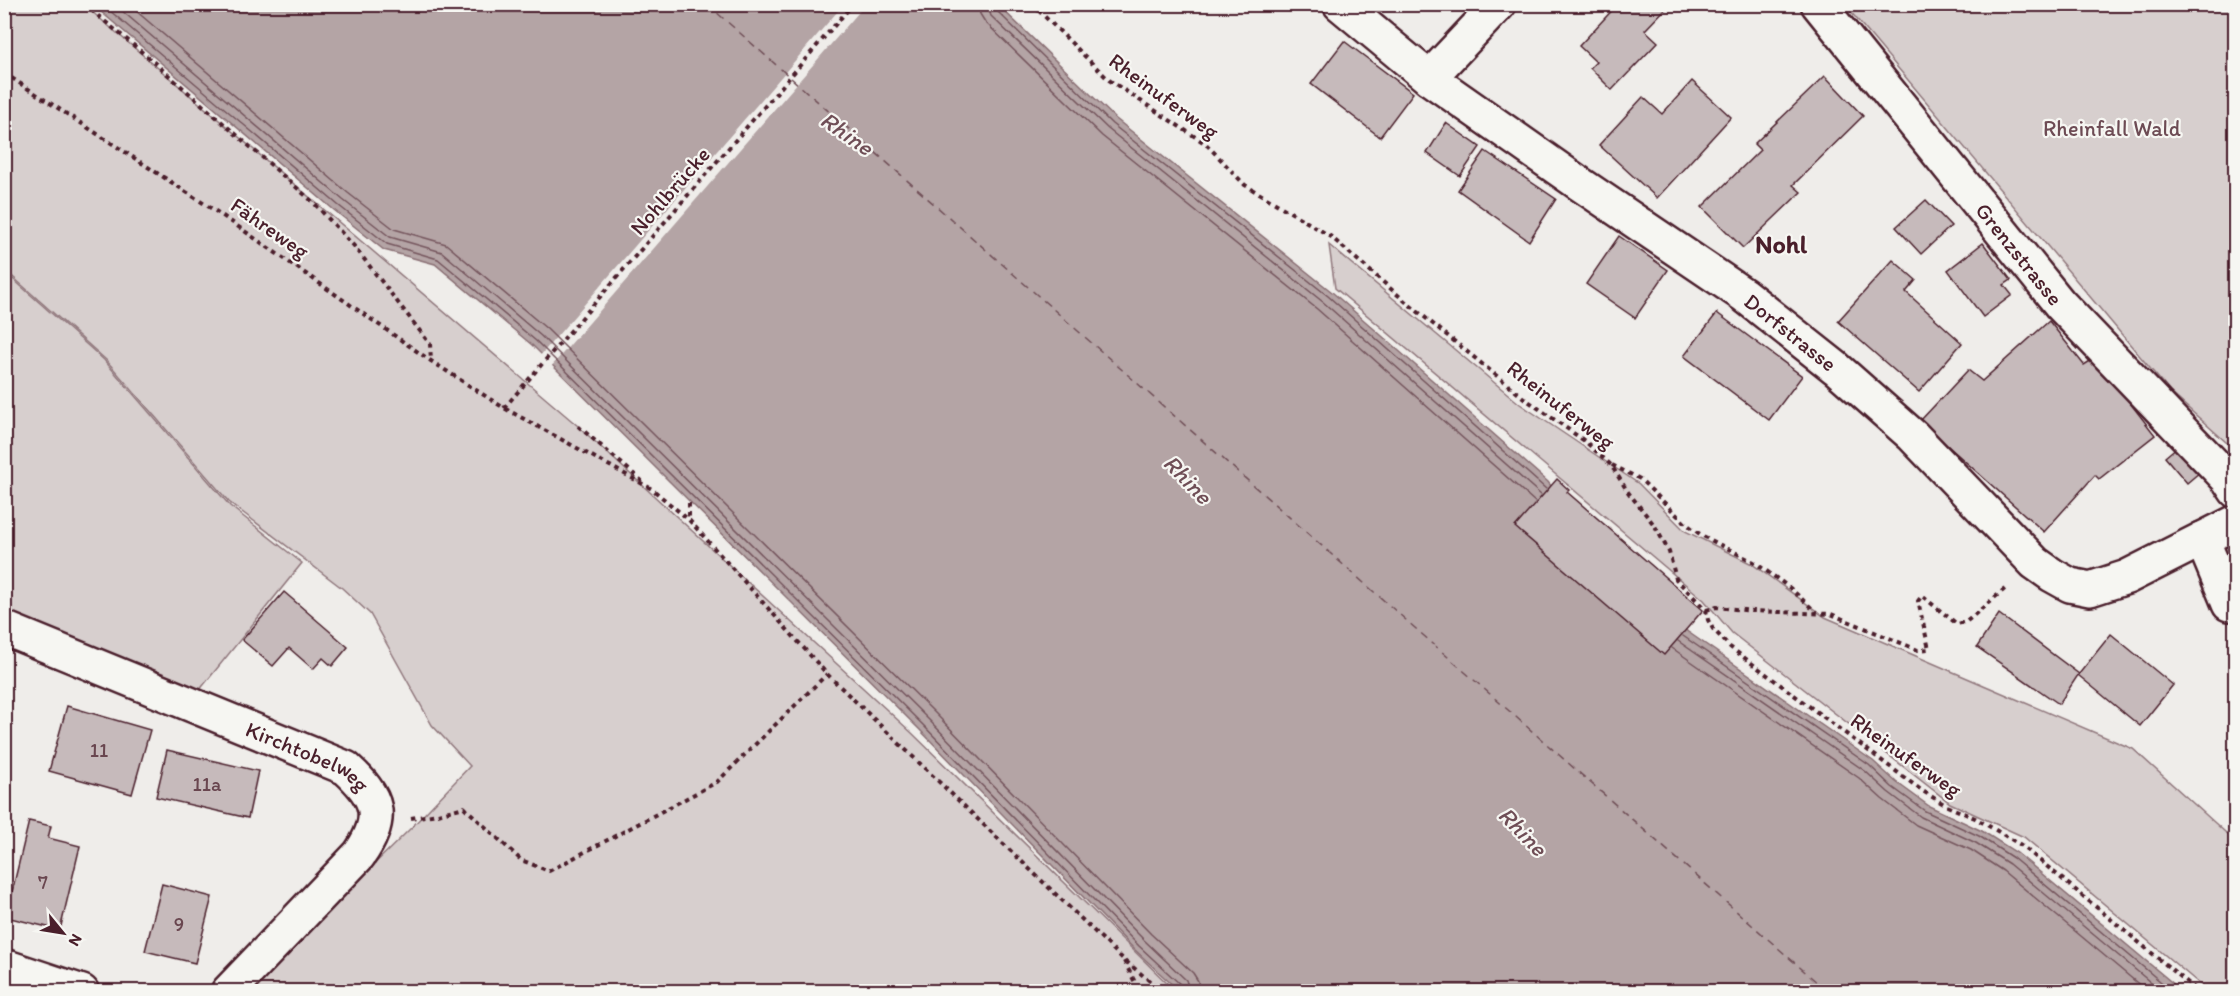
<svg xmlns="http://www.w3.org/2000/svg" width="2240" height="996" font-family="Itim,sans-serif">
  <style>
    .green { fill: #d7cfce; stroke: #90777c; stroke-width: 1.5 }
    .water { fill: #b4a4a5; stroke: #8a6f74; stroke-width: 1.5 }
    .pier { fill: #efedea }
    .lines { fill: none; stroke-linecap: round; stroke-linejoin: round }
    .shore { stroke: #74545c; stroke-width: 1.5 }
    .ferry { stroke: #6f4e56; stroke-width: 1.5; stroke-dasharray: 8 6; stroke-linecap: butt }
    .building { fill: #c6babb; stroke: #4a1f2b; stroke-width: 1.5 }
    .minor-casing { stroke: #4a1f2b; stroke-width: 38 }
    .path { stroke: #4a1f2b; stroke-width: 4; stroke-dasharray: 4.5 4.5; stroke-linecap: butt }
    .minor { stroke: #f6f6f2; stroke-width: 33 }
    .labels { text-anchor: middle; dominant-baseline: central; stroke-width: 4.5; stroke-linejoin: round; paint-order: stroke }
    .number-label { font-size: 20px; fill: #69464f }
    .street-label { font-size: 22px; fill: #4a1f2b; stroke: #f6f6f2 }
    .park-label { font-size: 22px; fill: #6d4b54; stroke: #f6f6f2 }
    .water-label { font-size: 24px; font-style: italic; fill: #6f4e56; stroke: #f6f6f2 }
    .quarter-label { font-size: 26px; font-weight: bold; fill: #4a1f2b; stroke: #f6f6f2 }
  </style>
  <rect width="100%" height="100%" fill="#efedea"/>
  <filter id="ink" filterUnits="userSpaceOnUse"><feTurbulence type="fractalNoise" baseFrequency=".0167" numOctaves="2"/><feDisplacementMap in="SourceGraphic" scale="12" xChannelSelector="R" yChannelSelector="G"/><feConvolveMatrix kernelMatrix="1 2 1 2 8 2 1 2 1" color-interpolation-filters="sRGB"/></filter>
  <g filter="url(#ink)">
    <g class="green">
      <path d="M5 5H84L578 426 912 733 1175 991H245L412 827 470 766 432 725 370 614 342 588 229 502 106 360 5 270Z"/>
      <path d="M1845 5H2235V450L2170 392Z"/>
      <path d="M1329 245 1520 404 1639 484 1685 531 1752 564 1825 617 2133 749 2235 841V991H2208L2024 837 1950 803 1732 633 1704 600 1335 288Z"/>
      <path d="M4 271 104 360 230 506 302 563 194 697 5 619Z"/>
    </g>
    <path class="water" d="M93 5H998L1116 119 1332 292 1548 482 1620 574 1688 632 1873 761 1896 782 1929 806 1982 831 2017 853 2182 991H1179L1135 950 919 729 532 345 435 264 384 250 334 210Z"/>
    <path class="pier" d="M844 4 865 5 550 368 539 357Z"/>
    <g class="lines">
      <g class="shore">
        <path d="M102 4 338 205 387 244 438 259 536 341 923 725 1139 946 1181 985 1183 992"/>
        <path d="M114 4 343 200 390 237 442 252 541 336 929 720 1144 940 1186 980 1190 992"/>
        <path d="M128 4 348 193 394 229 446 244 547 329 935 713 1151 934 1193 973 1198 981 1199 992"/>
        <path d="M978 4 980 14 985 22 1102 136 1317 309 1535 502"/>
        <path d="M987 4 991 16 1108 129 1323 302 1541 495"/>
        <path d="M995 4 997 11 1112 124 1328 296 1546 489"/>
        <path d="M1683 636 1869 765 1892 787 1925 811 1979 836 2013 858 2173 992"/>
        <path d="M1678 641 1865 771 1888 792 1921 817 1976 843 2009 864 2162 992"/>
        <path d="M1672 648 1859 778 1882 799 1916 825 1971 850 2003 871 2148 992"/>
      </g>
      <path class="ferry" d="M707 4 1828 992"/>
    </g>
    <g class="building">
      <path d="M1618 4H1670L1645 30 1658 42 1612 90 1590 68 1596 62 1579 46Z"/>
      <path d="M1344 41 1413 93 1380 137 1311 84Z"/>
      <path d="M1825 76 1863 116 1793 185 1801 192 1743 248 1702 207 1760 150 1754 144Z"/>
      <path d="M1692 81 1731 117 1657 198 1599 145 1643 97 1662 114Z"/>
      <path d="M1446 123 1480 147 1460 176 1427 153Z"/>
      <path d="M1485 151 1556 199 1529 241 1458 190Z"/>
      <path d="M1926 200 1951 226 1921 254 1896 227Z"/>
      <path d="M1619 236 1668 270 1635 318 1586 284Z"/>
      <path d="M1983 243 2011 280 2004 285 2012 295 1983 317 1948 270Z"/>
      <path d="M1893 260 1916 280 1906 292 1962 343 1919 392 1838 321Z"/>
      <path d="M1717 313 1802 376 1769 420 1684 356Z"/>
      <path d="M2049 321 2084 365 2095 358 2155 435 2099 479 2095 475 2044 532 1920 421 1968 370 1982 381Z"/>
      <path d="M2178 446 2200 472 2187 483 2165 457Z"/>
      <path d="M1557 479 1569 490 1567 492 1703 610 1664 655 1515 527Z"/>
      <path d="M284 592 348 647 332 666 323 658 313 669 289 648 273 666 242 640Z"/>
      <path d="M1999 614 2079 674 2111 634 2173 685 2140 726 2078 675 2059 704 1977 647Z"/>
      <path d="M67 706 150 730 132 794 49 771Z"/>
      <path d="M167 750 258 771 248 818 156 797Z"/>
      <path d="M29 821 51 826 48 838 80 846 60 930 6 917Z"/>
      <path d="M162 884 212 897 195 963 145 951Z"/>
    </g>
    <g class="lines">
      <defs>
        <g id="minor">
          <path id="s1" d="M1340 4 1429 78 1580 184 1744 295 1836 368 1913 436 2035 563 2052 575 2070 585 2090 589 2127 577 2236 522"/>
          <path id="s2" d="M1818 4 2060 304 2228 479 2236 491"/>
          <path d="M1429 78 1499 4"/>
          <path d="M2202 539 2229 604"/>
          <path id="s3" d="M4 628 346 768C378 797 386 817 359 855L228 992"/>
          <path d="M4 966 82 992"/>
        </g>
      </defs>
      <use href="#minor" class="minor-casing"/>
      <g class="path">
        <path d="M84 4 149 58 312 201 354 246 430 344 431 361"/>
        <path d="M1032 4 1109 80 1206 144 1245 185 1330 236 1406 302 1524 398 1586 442 1611 465 1628 492 1655 526 1669 552 1676 579 1706 610 1708 620 1713 629 1730 647 1921 790 1947 806 1975 818 2021 845 2199 992"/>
        <path d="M4 73 220 214 431 361 504 408 652 489 689 520 827 674 1122 958 1163 992"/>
        <path d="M504 408 853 4"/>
        <path d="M578 426 642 481"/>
        <path d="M1612 465 1640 479 1684 522 1701 535 1754 562 1790 588 1817 613"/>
        <path d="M689 503V520"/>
        <path d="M1706 610 1717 607 1753 611 1831 614 1918 650 1929 649 1918 601 1922 596 1957 624 1966 622 2007 587"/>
        <path d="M411 818 438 814 464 807 521 860 549 871 717 782 827 674"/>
        <path d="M1124 961 1140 992"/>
      </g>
      <use href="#minor" class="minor"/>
    </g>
  </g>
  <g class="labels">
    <g class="number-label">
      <text x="99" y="750">11</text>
      <text x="207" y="784">11a</text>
      <text x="43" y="882">7</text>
      <text x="179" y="924">9</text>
    </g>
    <g class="street-label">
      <text transform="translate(1164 96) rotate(36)">Rheinuferweg</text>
      <text transform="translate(670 191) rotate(-49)">Nohlbrücke</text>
      <text transform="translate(270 228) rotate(35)">Fähreweg</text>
      <text stroke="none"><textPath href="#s2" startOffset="321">Grenzstrasse</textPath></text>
      <text stroke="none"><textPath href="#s1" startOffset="558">Dorfstrasse</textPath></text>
      <text transform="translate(1561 405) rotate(38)">Rheinuferweg</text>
      <text transform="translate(1906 755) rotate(35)">Rheinuferweg</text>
      <text stroke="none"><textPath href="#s3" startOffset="330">Kirchtobelweg</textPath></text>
    </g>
    <g class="park-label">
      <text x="2112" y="128">Rheinfall Wald</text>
    </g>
    <g class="water-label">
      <text transform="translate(847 133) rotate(35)">Rhine</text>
      <text transform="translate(1188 479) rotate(46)">Rhine</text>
      <text transform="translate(1523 831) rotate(46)">Rhine</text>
    </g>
    <g class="quarter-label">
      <text x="1781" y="244">Nohl</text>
    </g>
  </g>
  <rect width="2240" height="996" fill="none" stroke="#f6f6f2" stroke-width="24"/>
  <rect x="12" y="12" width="2216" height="972" fill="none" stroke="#4a1f2b" stroke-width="2" filter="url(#ink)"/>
  <g transform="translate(63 933) rotate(120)" stroke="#f6f6f2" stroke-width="4.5" paint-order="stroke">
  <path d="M0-4.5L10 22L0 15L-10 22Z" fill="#4a1f2b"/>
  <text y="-9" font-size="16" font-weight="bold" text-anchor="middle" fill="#4a1f2b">N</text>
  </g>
</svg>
